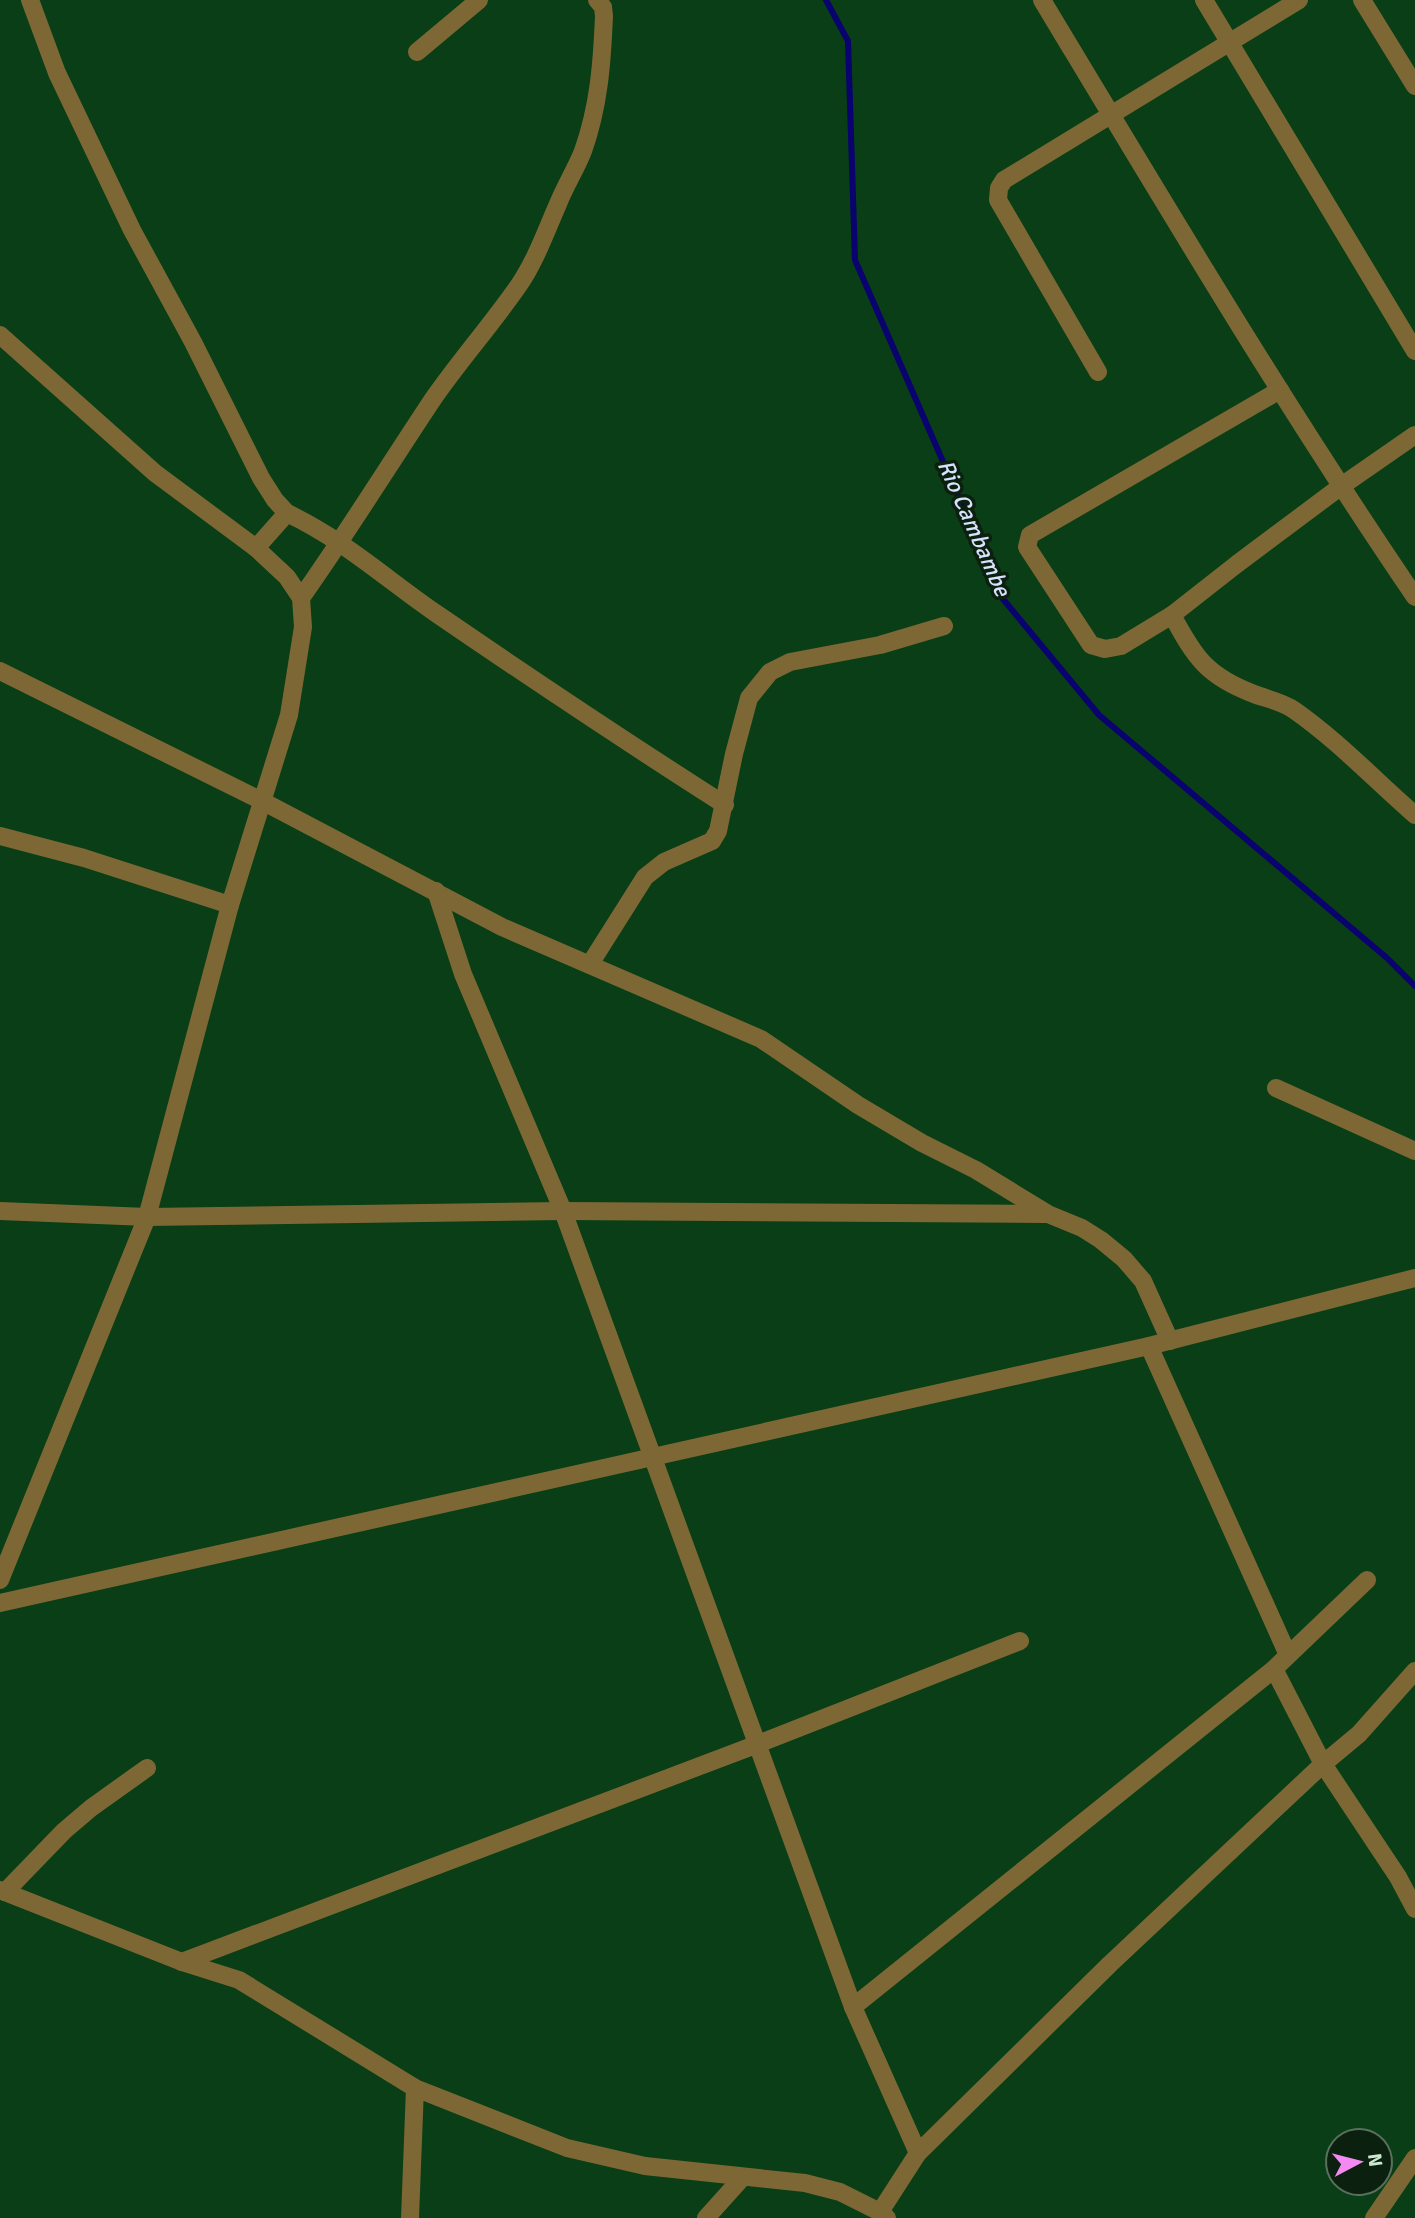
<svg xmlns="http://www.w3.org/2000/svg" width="1415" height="2218" font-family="Signika,sans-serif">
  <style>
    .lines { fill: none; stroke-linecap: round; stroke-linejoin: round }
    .stream { stroke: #09026f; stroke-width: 6 }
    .minor { stroke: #7d6835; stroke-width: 18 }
    .labels { text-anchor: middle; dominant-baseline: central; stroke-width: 7; stroke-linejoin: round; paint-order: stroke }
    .water-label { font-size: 23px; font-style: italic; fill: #d7e2fd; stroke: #0b200f }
  </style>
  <rect width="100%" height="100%" fill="#093e16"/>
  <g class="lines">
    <path class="stream" d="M826 0 848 41 855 260 1003 599 1099 715 1387 958 1415 986"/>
    <g class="minor">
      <path d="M1042 0C1163 201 1283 403 1415 597"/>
      <path d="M1204 0 1415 351"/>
      <path d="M1362 0 1415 86"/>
      <path d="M417 52 479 0"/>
      <path d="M0 335 155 473 256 548"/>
      <path d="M1098 372 998 200 999 188 1004 180 1299 0"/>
      <path d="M1280 390 1030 535 1027 547 1091 645 1105 649 1121 646 1172 615 1237 564 1340 487 1415 435"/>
      <path d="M287 513C344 540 386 579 437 614 532 679 628 743 725 805"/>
      <path d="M301 598C347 533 389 465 433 399 460 360 492 324 519 285 536 260 546 231 558 204 565 186 576 169 583 151 599 106 602 63 604 16L603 7 597 0"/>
      <path d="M1172 615C1195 658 1207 676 1254 694 1267 699 1283 702 1294 710 1337 740 1375 780 1415 815"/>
      <path d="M0 671 262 801 502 927 761 1039 858 1105 922 1143 976 1170 1048 1214 1082 1228 1101 1240 1124 1259 1143 1281 1170 1341"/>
      <path d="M0 836 84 858 230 905"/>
      <path d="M436 891 463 974 563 1211 853 2007 918 2153"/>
      <path d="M590 964 645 877 664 862 712 841 718 831 734 754 749 698 770 672 790 662 880 645 944 626"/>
      <path d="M1276 1088 1415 1151"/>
      <path d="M0 1211 147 1217 563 1211 1046 1214"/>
      <path d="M1149 1346 1288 1655"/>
      <path d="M0 1580 147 1217 230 905 289 715 303 627 301 598 287 577 256 548 287 513 275 500 261 478 193 342 132 230 57 73 30 0"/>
      <path d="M0 1603 1149 1346 1415 1278"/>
      <path d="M1274 1669 1323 1764 1398 1877 1415 1909"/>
      <path d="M0 1890 182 1962 239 1980 415 2088 567 2148 645 2166 805 2183 840 2192 880 2212 887 2218"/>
      <path d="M5 1892 64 1831 91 1808 147 1768"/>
      <path d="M182 1962 758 1744 1020 1641"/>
      <path d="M853 2007 1274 1669 1367 1580"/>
      <path d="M880 2212 918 2153 1110 1964 1323 1764 1359 1734 1415 1671"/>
      <path d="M410 2218 415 2088"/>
      <path d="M706 2218 742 2178"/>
      <path d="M1374 2218 1415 2158"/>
    </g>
  </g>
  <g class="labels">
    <g class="water-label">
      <text transform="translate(974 528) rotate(66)">Rio Cambambe</text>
    </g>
  </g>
  <g transform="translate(1359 2162) rotate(83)"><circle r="33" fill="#0b200f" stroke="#58705c" stroke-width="2"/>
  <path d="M0-5L12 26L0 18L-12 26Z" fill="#f38af2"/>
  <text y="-10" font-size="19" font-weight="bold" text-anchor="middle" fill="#cce7cf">N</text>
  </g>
</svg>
